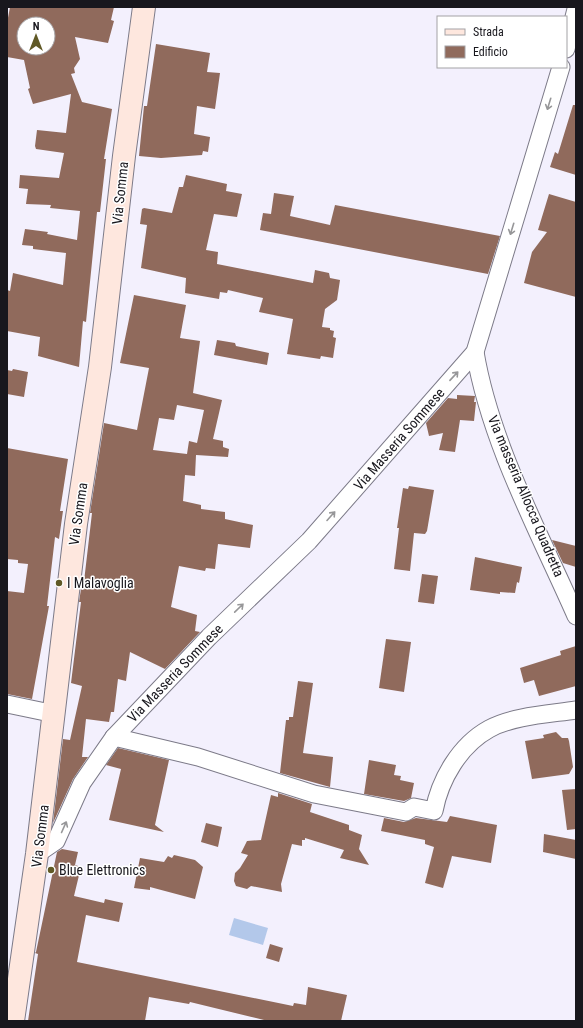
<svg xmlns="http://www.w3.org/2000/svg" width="583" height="1028" font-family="'Roboto Condensed',sans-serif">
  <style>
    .water { fill: #b3c8ea }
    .building { fill: #906a5c; fill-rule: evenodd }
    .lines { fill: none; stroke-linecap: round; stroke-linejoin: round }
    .street-casing { stroke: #7c7a88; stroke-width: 19 }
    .secondary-casing { stroke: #7c7a88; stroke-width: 24 }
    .street { stroke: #fff; stroke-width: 17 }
    .secondary { stroke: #fee7de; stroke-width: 22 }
    .oneway { stroke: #979799 }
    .poi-dot { fill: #605926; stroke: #fff; stroke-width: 1.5 }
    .labels { text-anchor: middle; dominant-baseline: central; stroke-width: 3; stroke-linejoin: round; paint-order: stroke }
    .street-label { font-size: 14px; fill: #18171d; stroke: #fff }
    .poi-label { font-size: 14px; fill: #18171d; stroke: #fff; text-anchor: start }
  </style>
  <rect width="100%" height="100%" fill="#f3f0fd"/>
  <path class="water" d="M234 918 268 928 263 945 229 935Z"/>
  <g class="building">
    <path d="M10 7H114L111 20 114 21 108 43 75 37 80 59 74 68 75 73 71 74 82 102 112 109 104 159H106L100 212H97L86 322 83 321 79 367 38 356 40 337 7 331V290L10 291 13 273 63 285 66 253 33 249V246L22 245 25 229 48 232 47 234 77 240 80 211 50 208 51 205 26 204 28 189 19 188 20 175 59 178 64 153 36 149 35 146 37 130 66 133 71 94 33 104 28 89 30 88 24 60 7 57V23ZM24 24H48V48H24Z"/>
    <path d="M156 44 210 53 207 72 220 73 215 109 197 106 194 134 210 137 208 152 203 151 202 155 161 158 139 156 144 106H147Z"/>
    <path d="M573 105H576V175L550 167 555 152 558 154Z"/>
    <path d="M186 175 227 184 226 191 242 194 237 217 214 214 206 250 218 252 217 264 313 283 315 270 329 273 330 278 340 280 337 300 325 309 322 327 330 328V330L334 331 333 337 336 338 333 358 321 356 320 359 287 354 293 319 259 312 263 298 228 290 227 293 220 292 219 299 185 293 186 278 141 268 147 225 140 224 142 209 144 208 172 213 179 187H183Z"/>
    <path d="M274 193 294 196 290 216 330 225 335 205 500 236 488 274 260 230 263 213 271 214Z"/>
    <path d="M549 194 576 202V297L524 283 532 252 547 232 538 230Z"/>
    <path d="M134 295 186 305 180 338 200 341 193 393 222 400 213 439 223 441V447L229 449 228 457 196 455 195 476 185 475 183 501 201 505V509L225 512V519L253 525 250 548 218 544 215 569 206 568 205 571 179 566 171 607 197 615 195 631 200 632 165 669 130 652 126 681 118 679 114 712H111L109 722 86 719 82 757H88L73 779 53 823 63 739 70 740 82 686 71 683 81 602H79L81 589 83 590 92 513H90L104 423 137 430 149 368 120 363ZM177 405 204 410 197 443 189 441 187 454 153 450 159 418 174 420Z"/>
    <path d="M217 340 235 343 236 346 269 353 267 365 214 355Z"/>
    <path d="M13 369 28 372 24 397 7 394V370L12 371Z"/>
    <path d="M457 395 475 396 474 402H476L474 421 460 420 455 452 439 450 443 433 429 436 426 423 448 398 457 399Z"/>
    <path d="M7 448 68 459 60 511H63L59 539 55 537 47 606H49L32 699 7 694V591L24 593 28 564 18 563V560L7 559Z"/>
    <path d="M409 486 434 490 427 531 425 534 414 533 410 571 394 569 399 528H397L403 488 408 489Z"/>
    <path d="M552 540 576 546V567L563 563Z"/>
    <path d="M475 557 522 567 519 583 517 582 515 593 500 592V594L470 590Z"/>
    <path d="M422 574 438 576 434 604 418 602Z"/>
    <path d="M386 639 411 642 404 692 379 688Z"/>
    <path d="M576 646V686L539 696 534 680 524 683 520 668 561 655 560 651Z"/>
    <path d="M298 681 313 683 303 753 333 757 330 787 280 773 286 720H289V717H293Z"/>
    <path d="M556 732 562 738H568L569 741 573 767 569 774 532 779 525 741 544 738 543 735Z"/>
    <path d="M118 748 169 760 155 825 164 832 109 820 121 769 106 765Z"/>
    <path d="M369 760 396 765 394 775 401 776 400 780 414 783 411 798 404 801 364 794Z"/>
    <path d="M576 789V829L567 830 562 790Z"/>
    <path d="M278 793 312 804 310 812 349 825V830L362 835 359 849 369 865 340 858 344 850 305 838V840H302V846L292 844 281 884 282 892 251 886 247 889 236 886 234 881 235 873 240 868 248 855 241 853 247 841 261 840 271 795 278 797Z"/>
    <path d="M450 816 497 825 491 863 452 856 443 888 425 883 434 847 425 844V840L381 831 384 818 404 822 416 818 447 822Z"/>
    <path d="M206 823 222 827 218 847 201 842Z"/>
    <path d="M544 834 576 840V859L543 852Z"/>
    <path d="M62 849 78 852 75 865 81 867 74 896 104 903 105 899 123 903 119 922 86 915 77 962 293 1006 294 1003 306 1005 308 987 347 995 341 1021H268L190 1002 189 1004 149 997 145 1021H28L38 954 35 953 36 952 57 852Z"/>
    <path d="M174 855 195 860 203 867 195 899 150 887V890L134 888 140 858 164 862 168 856 172 858Z"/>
    <path d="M270 944 283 948 279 962 266 958Z"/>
  </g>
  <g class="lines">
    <defs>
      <g id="street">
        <path d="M566 49 576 9"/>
        <path d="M475 352C490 442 539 532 576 616"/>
        <path d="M7 704 55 714"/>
        <path d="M114 737 198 757 314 794 406 812 414 807 434 811C440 779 460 745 489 729 512 716 550 714 576 710"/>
        <path d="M37 854 56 841 82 783 114 737 209 637 309 541 475 352 561 67"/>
      </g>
      <path id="secondary" d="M13 1021 37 854 76 524 100 367 124 156 144 7"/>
    </defs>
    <use href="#street" class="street-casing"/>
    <use href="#secondary" class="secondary-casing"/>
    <use href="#street" class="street"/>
    <use href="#secondary" class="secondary"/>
  </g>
  <defs><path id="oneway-shaft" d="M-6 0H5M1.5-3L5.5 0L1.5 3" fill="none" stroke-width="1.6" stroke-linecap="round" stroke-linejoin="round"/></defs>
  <g class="oneway">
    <use href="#oneway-shaft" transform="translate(549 104) rotate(107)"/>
    <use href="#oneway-shaft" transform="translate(512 229) rotate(107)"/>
    <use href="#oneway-shaft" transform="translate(454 376) rotate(-47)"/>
    <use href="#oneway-shaft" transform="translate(331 516) rotate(-48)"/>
    <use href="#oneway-shaft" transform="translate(239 608) rotate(-44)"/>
    <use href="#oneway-shaft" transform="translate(64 827) rotate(-66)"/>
  </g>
  <g class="poi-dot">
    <circle cx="59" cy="583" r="4"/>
    <circle cx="51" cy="870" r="4"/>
  </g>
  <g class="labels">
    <g class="street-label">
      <text transform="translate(120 193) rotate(-84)">Via Somma</text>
      <text transform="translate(399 439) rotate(-49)">Via Masseria Sommese</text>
      <text transform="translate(526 496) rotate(67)">Via masseria Allocca Quadretta</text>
      <text transform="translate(78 514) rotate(-82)">Via Somma</text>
      <text transform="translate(175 673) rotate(-46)">Via Masseria Sommese</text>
      <text transform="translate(40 836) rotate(-83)">Via Somma</text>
    </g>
    <g class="poi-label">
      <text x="67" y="583">I Malavoglia</text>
      <text x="59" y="870">Blue Elettronics</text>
    </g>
  </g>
  <rect width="583" height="1028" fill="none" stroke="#18171d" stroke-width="16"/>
  <rect x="437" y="16" width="130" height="52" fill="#ffffff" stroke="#a3a2a5"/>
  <rect x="445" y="29" width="20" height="6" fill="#fee7de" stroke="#a3a2a5"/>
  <text x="473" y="36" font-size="12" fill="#18171d">Strada</text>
  <rect x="445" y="46" width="20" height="12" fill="#906a5c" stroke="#a3a2a5"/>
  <text x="473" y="56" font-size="12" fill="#18171d">Edificio</text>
  <g transform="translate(36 36)"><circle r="19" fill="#ffffff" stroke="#a3a2a5"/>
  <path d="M0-3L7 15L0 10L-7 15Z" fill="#605926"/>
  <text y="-6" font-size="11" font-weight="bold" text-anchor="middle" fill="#18171d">N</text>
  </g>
</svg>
